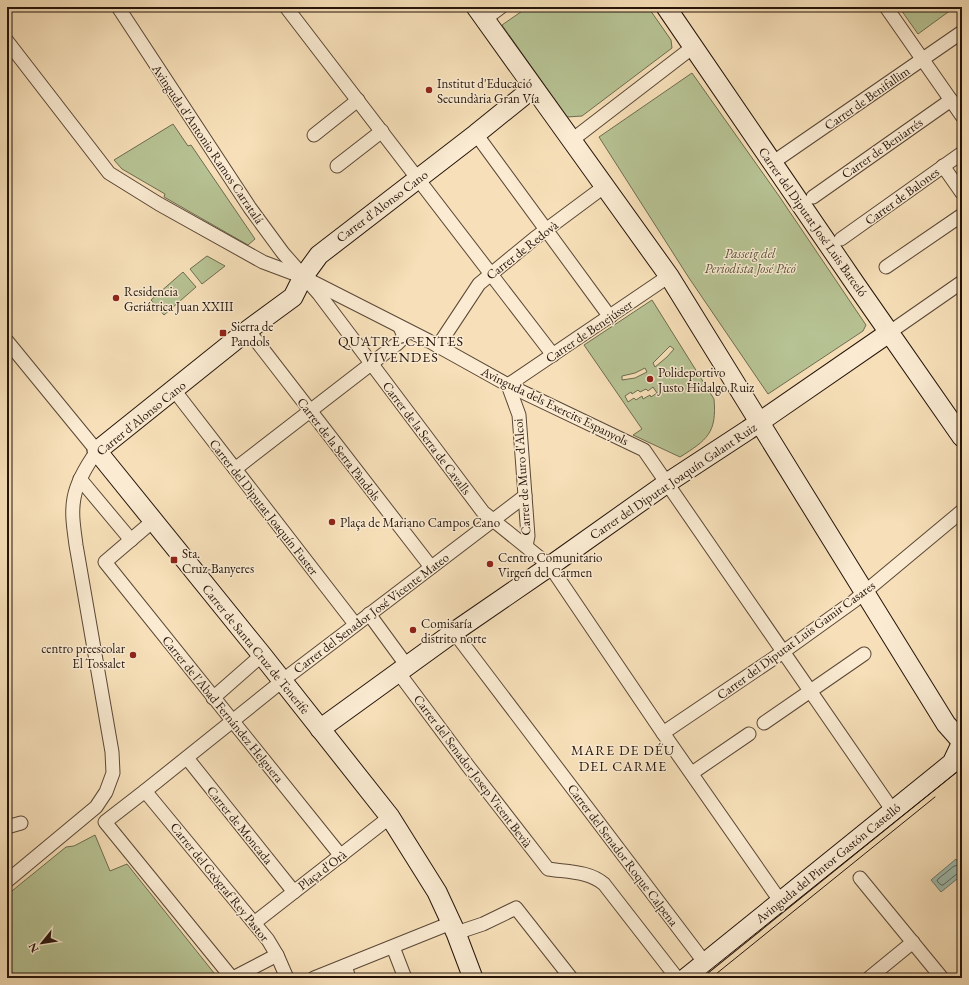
<svg xmlns="http://www.w3.org/2000/svg" width="969" height="985" font-family="'EB Garamond',serif">
  <style>
    .green { fill: #b7c394; stroke: #6e6c50; fill-rule: evenodd }
    .water { fill: #9dbdb0; stroke: #6d796e }
    .lines { fill: none; stroke-linecap: round; stroke-linejoin: round }
    .shore { stroke: #61685e; stroke-width: 1 }
    .street-casing { stroke: #5a4736; stroke-width: 15 }
    .secondary-casing { stroke: #25140b; stroke-width: 21 }
    .street { stroke: #faebd2; stroke-width: 13 }
    .secondary { stroke: #faebd2; stroke-width: 19 }
    .tram { stroke: #25140b; stroke-width: 1 }
    .poi-dot { fill: #8f2418; stroke: #faebd2; stroke-width: 1.5 }
    .labels { text-anchor: middle; dominant-baseline: central; stroke-width: 3; stroke-linejoin: round; paint-order: stroke }
    .poi-label { font-size: 13px; fill: #25140b; stroke: #faebd2; text-anchor: start }
    .street-label { font-size: 13px; fill: #25140b; stroke: #faebd2 }
    .park-label { font-size: 13px; font-style: italic; fill: #58513b; stroke: #faebd2 }
    .neighbourhood-label { font-size: 14px; letter-spacing: 1px; fill: #25140b; stroke: #faebd2 }
  </style>
  <rect width="100%" height="100%" fill="#f7e0b9"/>
  <filter id="stains"><feTurbulence type="fractalNoise" baseFrequency=".005" numOctaves="4"/><feColorMatrix values="0 0 0 0 .2 0 0 0 0 .09 0 0 0 0 .02 0 0 0 .5 -.17"/></filter>
  <radialGradient id="worn" r=".72"><stop offset=".6" stop-color="#630" stop-opacity="0"/><stop offset="1" stop-color="#630" stop-opacity=".3"/></radialGradient>
  <g class="green">
    <path d="M528 7H648L671 40 672 48 582 116 567 117 502 25Z"/>
    <path d="M899 7H955L918 34Z"/>
    <path d="M692 73 779 196 866 325 863 331 768 394 689 278 599 137Z"/>
    <path d="M173 124 188 146 191 145 255 239 248 245 164 197 165 194 122 169 114 160Z"/>
    <path d="M207 256 225 266 202 284 190 269Z"/>
    <path d="M183 272 196 287 164 315 151 300Z"/>
    <path d="M652 300 714 399C717 433 707 440 680 457L633 435 642 429 584 345ZM670 346 674 349 667 357 655 367 653 363ZM645 368 647 372 635 378 622 380V376L635 373ZM653 387 657 393 651 397 650 395 643 399 642 396 636 400 634 398 628 402 625 396 631 392 632 394 638 390 640 392 646 389 648 391Z"/>
    <path d="M95 835 110 871 127 864 218 978H7V895L66 847 74 846Z"/>
  </g>
  <path class="water" d="M956 859 958 862 962 861V875L941 892 931 880Z"/>
  <g class="lines">
    <path class="shore" d="M962 865 954 866 938 879 937 881 941 885H943L958 873 962 872"/>
    <defs>
      <g id="street">
        <path d="M118 7 250 208 283 253 319 294 483 512 550 566 663 733 781 902"/>
        <path d="M286 7 553 355"/>
        <path d="M886 7 962 116"/>
        <path d="M485 19 501 7"/>
        <path d="M7 41 109 173 159 204 263 262 303 277 429 341 508 385 644 450 893 811"/>
        <path d="M476 134 610 317"/>
        <path d="M314 135 358 100"/>
        <path d="M572 140 693 47"/>
        <path d="M772 163 962 32"/>
        <path d="M337 166 382 131"/>
        <path d="M943 166 962 193"/>
        <path d="M813 197 951 100"/>
        <path d="M841 239 962 153"/>
        <path d="M886 267 962 215"/>
        <path d="M248 330 431 567"/>
        <path d="M890 332 962 282"/>
        <path d="M7 341 97 451C87 465 77 481 74 498 71 514 74 529 76 545L112 752 113 773 106 792 96 807 7 881"/>
        <path d="M438 346 479 284 535 238 605 186"/>
        <path d="M174 390 355 624"/>
        <path d="M235 469 398 343 402 339 403 334 400 327"/>
        <path d="M80 479 131 540"/>
        <path d="M153 521 105 562 341 856"/>
        <path d="M526 546 528 536 519 415 508 385 669 276"/>
        <path d="M369 614 407 666"/>
        <path d="M454 632 705 963"/>
        <path d="M398 672 468 766 548 869C567 872 589 871 604 884L677 978"/>
        <path d="M213 698 262 655"/>
        <path d="M764 723 864 654"/>
        <path d="M663 733 783 652 854 601 962 511"/>
        <path d="M187 758 294 892"/>
        <path d="M692 773 749 734"/>
        <path d="M145 791 268 940 277 955 287 978"/>
        <path d="M7 827 21 823"/>
        <path d="M860 878 942 978"/>
        <path d="M254 923 390 817"/>
        <path d="M456 933 483 924 516 908 571 978"/>
        <path d="M393 947 405 978"/>
        <path d="M345 966 349 978"/>
        <path d="M232 978 105 822 145 791 291 674 525 496"/>
        <path d="M233 978 277 955"/>
        <path d="M314 978 451 923"/>
        <path d="M869 978 913 942"/>
      </g>
      <g id="secondary">
        <path d="M476 7 669 276 946 724 962 742"/>
        <path d="M666 7 856 285 962 437"/>
        <path d="M320 729 454 632 550 566 667 483 748 430 890 332"/>
        <path d="M473 978 456 933 437 892 390 817 262 655 97 451 248 330 293 297 303 277 319 255 476 134 533 88"/>
        <path d="M686 978 952 763 962 742"/>
      </g>
    </defs>
    <use href="#street" class="street-casing"/>
    <use href="#secondary" class="secondary-casing"/>
    <use href="#street" class="street"/>
    <use href="#secondary" class="secondary"/>
    <g class="tram">
      <path d="M700 978 962 768"/>
      <path d="M711 978 935 797"/>
    </g>
  </g>
  <g class="poi-dot">
    <circle cx="429" cy="90" r="4"/>
    <circle cx="116" cy="298" r="4"/>
    <rect x="219" y="329" width="8" height="8" rx="2"/>
    <circle cx="650" cy="379" r="4"/>
    <circle cx="332" cy="522" r="4"/>
    <rect x="170" y="556" width="8" height="8" rx="2"/>
    <circle cx="490" cy="564" r="4"/>
    <circle cx="413" cy="630" r="4"/>
    <circle cx="133" cy="655" r="4"/>
  </g>
  <g class="labels">
    <g class="poi-label">
      <text x="437" y="83">Institut d'Educació<tspan x="437" dy="15">Secundària Gran Vía</tspan></text>
      <text x="124" y="291">Residencia<tspan x="124" dy="15">Geriátrica Juan XXIII</tspan></text>
      <text x="231" y="326">Sierra de<tspan x="231" dy="15">Pandols</tspan></text>
      <text x="658" y="372">Polideportivo<tspan x="658" dy="15">Justo Hidalgo Ruiz</tspan></text>
      <text x="340" y="522">Plaça de Mariano Campos Cano</text>
      <text x="182" y="553">Sta.<tspan x="182" dy="15">Cruz-Banyeres</tspan></text>
      <text x="498" y="557">Centro Comunitario<tspan x="498" dy="15">Virgen del Carmen</tspan></text>
      <text x="421" y="623">Comisaría<tspan x="421" dy="15">distrito norte</tspan></text>
      <text x="125" y="648" text-anchor="end">centro preescolar<tspan x="125" dy="15">El Tossalet</tspan></text>
    </g>
    <g class="street-label">
      <text transform="translate(867 98) rotate(-35)">Carrer de Benifallim</text>
      <text transform="translate(208 144) rotate(56)">Avinguda d'Antonio Ramos Carratalá</text>
      <text transform="translate(882 148) rotate(-35)">Carrer de Beniarrés</text>
      <text transform="translate(902 196) rotate(-36)">Carrer de Balones</text>
      <text transform="translate(382 206) rotate(-37)">Carrer d'Alonso Cano</text>
      <text transform="translate(813 222) rotate(55)">Carrer del Diputat José Luis Barceló</text>
      <text transform="translate(522 250) rotate(-38)">Carrer de Redovà</text>
      <text transform="translate(589 331) rotate(-34)">Carrer de Benejússer</text>
      <text transform="translate(555 406) rotate(26)">Avinguda dels Exercits Espanyols</text>
      <text transform="translate(141 418) rotate(-39)">Carrer d'Alonso Cano</text>
      <text transform="translate(427 438) rotate(53)">Carrer de la Serra de Cavalls</text>
      <text transform="translate(339 449) rotate(52)">Carrer de la Serra Pàndols</text>
      <text transform="translate(522 477) rotate(-94)">Carrer de Muro d'Alcoi</text>
      <text transform="translate(673 481) rotate(-34)">Carrer del Diputat Joaquín Galant Ruiz</text>
      <text transform="translate(264 507) rotate(52)">Carrer del Diputat Joaquín Fuster</text>
      <text transform="translate(371 613) rotate(-37)">Carrer del Senador José Vicente Mateo</text>
      <text transform="translate(796 640) rotate(-36)">Carrer del Diputat Luis Gamir Casares</text>
      <text transform="translate(256 649) rotate(51)">Carrer de Santa Cruz de Tenerife</text>
      <text transform="translate(223 709) rotate(51)">Carrer de l'Abad Fernández Helguera</text>
      <text transform="translate(473 771) rotate(53)">Carrer del Senador Josep Vicent Bevià</text>
      <text transform="translate(240 825) rotate(51)">Carrer de Moncada</text>
      <text transform="translate(623 855) rotate(53)">Carrer del Senador Roque Calpena</text>
      <text transform="translate(828 863) rotate(-39)">Avinguda del Pintor Gastón Castelló</text>
      <text transform="translate(322 870) rotate(-37)">Plaça d'Orà</text>
      <text transform="translate(220 882) rotate(51)">Carrer del Geògraf Rey Pastor</text>
    </g>
    <g class="park-label">
      <text x="750" y="253">Passeig del<tspan x="750" dy="15">Periodista José Picó</tspan></text>
    </g>
    <g class="neighbourhood-label">
      <text x="401" y="341">QUATRE-CENTES<tspan x="401" dy="16">VIVENDES</tspan></text>
      <text x="623" y="750">MARE DE DÉU<tspan x="623" dy="16">DEL CARME</tspan></text>
    </g>
  </g>
  <rect width="969" height="985" fill="none" stroke="#f7e0b9" stroke-width="24"/>
  <rect x="8" y="8" width="953" height="969" fill="none" stroke="#25140b" stroke-width="2"/>
  <rect x="12" y="12" width="945" height="961" fill="none" stroke="#25140b"/>
  <g transform="translate(42 943) rotate(240)" stroke="#faebd2" stroke-width="3" paint-order="stroke">
  <path d="M0-3L7 15L0 10L-7 15Z" fill="#25140b"/>
  <text y="-6" font-size="11" font-weight="bold" text-anchor="middle" fill="#25140b">N</text>
  </g>
  <rect width="100%" height="100%" filter="url(#stains)"/>
  <rect width="100%" height="100%" fill="url(#worn)"/>
</svg>
